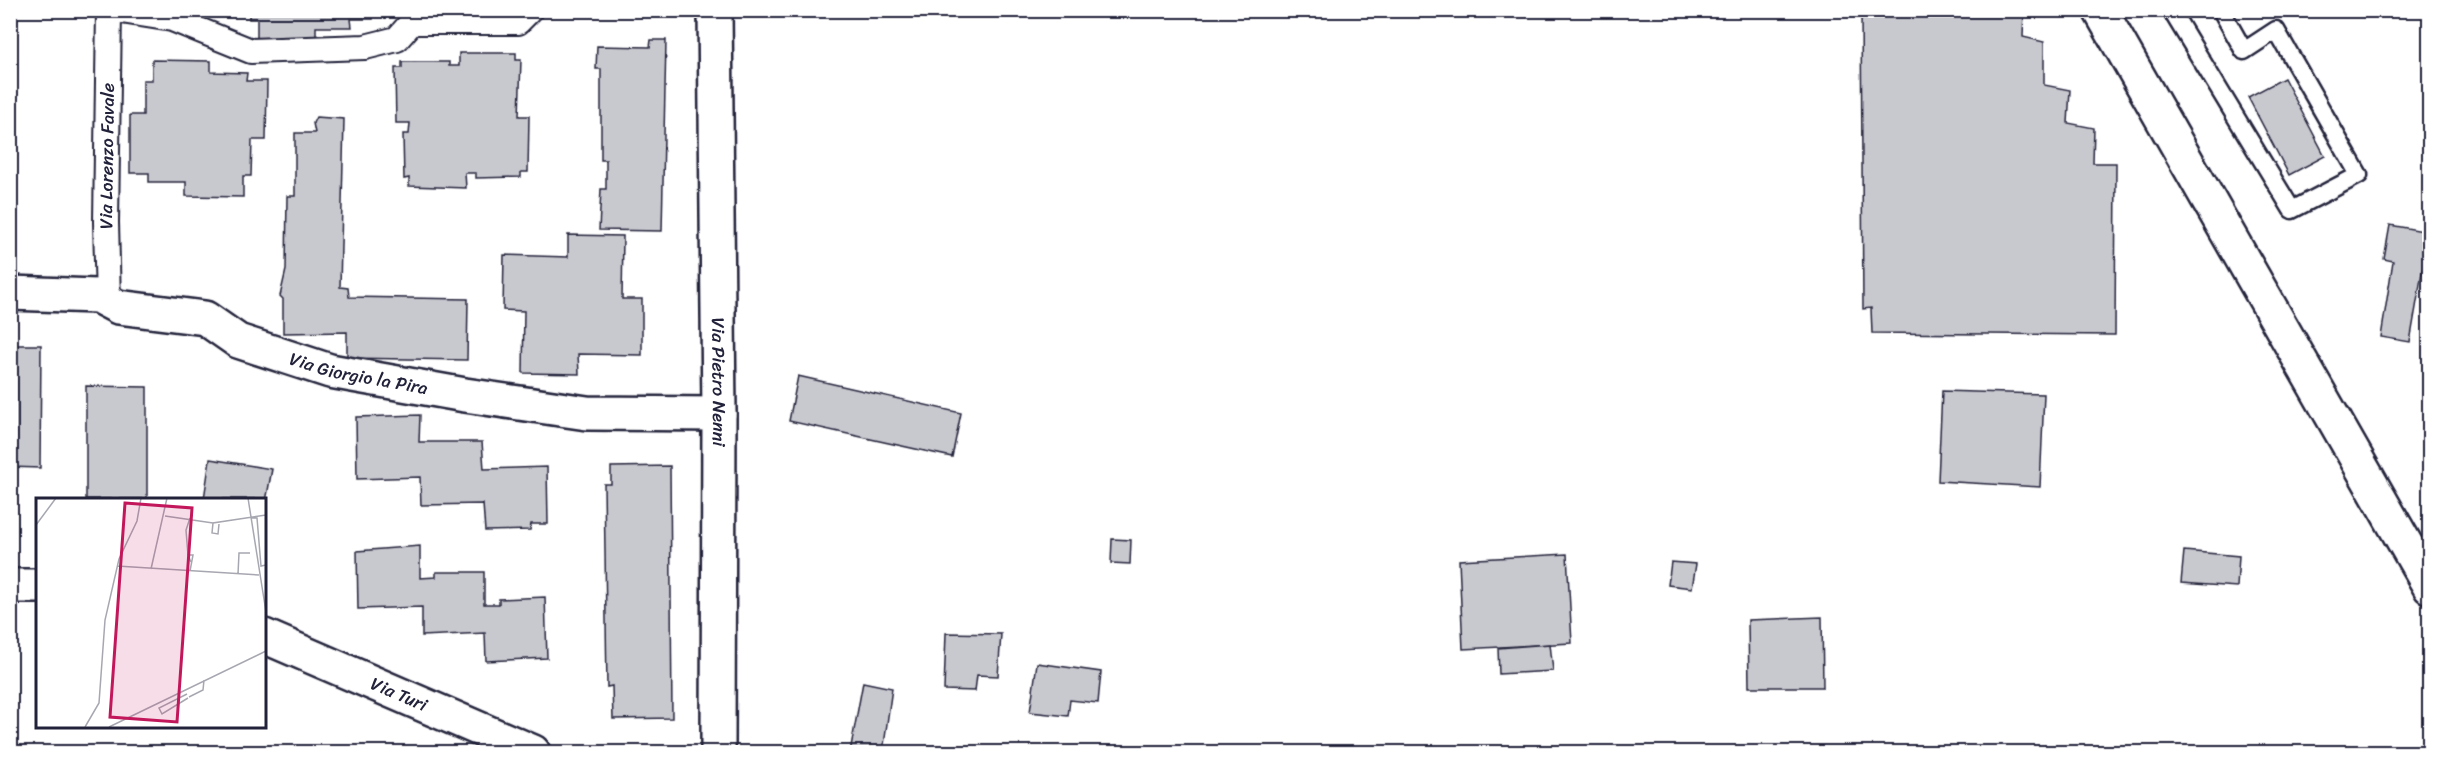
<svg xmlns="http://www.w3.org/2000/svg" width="2440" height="763" font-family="Sriracha,sans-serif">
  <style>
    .building { fill: #c8c8cf; stroke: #22223b; stroke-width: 1.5 }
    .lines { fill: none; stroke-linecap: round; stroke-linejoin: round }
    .service-casing { stroke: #22223b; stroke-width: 21 }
    .pedestrian-casing { stroke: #22223b; stroke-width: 28 }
    .minor-casing { stroke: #22223b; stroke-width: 38 }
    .tertiary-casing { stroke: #22223b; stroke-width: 38 }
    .secondary-casing { stroke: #22223b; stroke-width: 38 }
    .service { stroke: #fff; stroke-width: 16 }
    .pedestrian { stroke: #fff; stroke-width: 24 }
    .minor { stroke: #fff; stroke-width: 33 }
    .tertiary { stroke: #fff; stroke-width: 33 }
    .secondary { stroke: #fff; stroke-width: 33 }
    .labels { text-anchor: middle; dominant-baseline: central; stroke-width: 6; stroke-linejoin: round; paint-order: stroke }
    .street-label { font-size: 18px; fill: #22223b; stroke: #fff }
    .inset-road { fill: none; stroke: #a7a7b1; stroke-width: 1.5 }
    .view { fill: #c2185b; fill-opacity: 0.15; stroke: #c2185b; stroke-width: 3 }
    .inset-edge { fill: none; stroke: #22223b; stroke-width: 3 }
  </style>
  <rect width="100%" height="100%" fill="#fff"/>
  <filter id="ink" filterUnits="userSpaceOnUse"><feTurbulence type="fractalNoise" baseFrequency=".0167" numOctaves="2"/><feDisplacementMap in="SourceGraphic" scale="12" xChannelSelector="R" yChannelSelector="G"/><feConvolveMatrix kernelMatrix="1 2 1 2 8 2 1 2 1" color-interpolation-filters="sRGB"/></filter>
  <g filter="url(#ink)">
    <g class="building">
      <path d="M249 10H373V19H351L352 27H316V41H257V19H249Z"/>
      <path d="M1861 10H2024L2023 37 2044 42V85L2070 90 2068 123 2094 128 2093 163H2116L2115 335 1872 333 1871 308 1863 309Z"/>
      <path d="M651 40H666L662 231 599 230 601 189H606V160H601V69H596L597 46 650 47Z"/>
      <path d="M459 53H516V60H521L519 116H529L528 172H521V177L476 178V173H465L466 188 409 186V178L404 179 403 134H409L410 123H396L395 68H402V62H449V66H459Z"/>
      <path d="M152 60 211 61V72L247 73 246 81H267L266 140H252L251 176H243V197L186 196V182H149V173H130V115H143V80H152Z"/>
      <path d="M2284 78 2325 156 2289 175 2248 97Z"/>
      <path d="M316 117 344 119 340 287 348 288 349 297 468 299 467 360 347 358V332L283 333V299L280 296 286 270 287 196H295V133H315L313 123Z"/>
      <path d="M2390 225 2429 232 2410 342 2381 337 2393 261 2384 259Z"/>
      <path d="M568 235 623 236 622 299H642V355L578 354 579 374 523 373 524 311 503 310 504 255 568 257Z"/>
      <path d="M10 345H41L40 468 10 467Z"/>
      <path d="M798 376 961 413 952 457 789 421Z"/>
      <path d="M86 386 147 387V499H86Z"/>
      <path d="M1942 391 2044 394 2040 487 1938 481Z"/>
      <path d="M420 415 419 442H482L484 469 547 467 548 524H531L530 530 485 531 483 504 421 505 420 477 357 479 356 417Z"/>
      <path d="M210 459 272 469 264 512V499H204Z"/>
      <path d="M670 466 672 718 613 719 612 686 607 687 604 484H611V467Z"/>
      <path d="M1112 539 1131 540 1130 564 1111 563Z"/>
      <path d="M420 546V578L436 577V572H484V604H499V599L545 597 547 658 486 661 485 633 422 636V607L358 609 357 551Z"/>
      <path d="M2184 551 2239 556 2237 587 2181 583Z"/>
      <path d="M1567 554 1572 643 1463 649 1459 560Z"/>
      <path d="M1671 562 1696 564 1692 588 1668 585Z"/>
      <path d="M1822 617 1823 687H1749L1748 620Z"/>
      <path d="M946 633 1001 634 998 676 977 675 975 691 944 690Z"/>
      <path d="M1550 644 1553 671 1499 674 1498 648Z"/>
      <path d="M1037 663 1101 672 1098 703 1070 700 1068 716 1030 712Z"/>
      <path d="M863 682 892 688 883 752H850Z"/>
    </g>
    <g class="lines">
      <defs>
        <path id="service" d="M2171 10 2292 210 2359 175 2276 30 2244 51 2221 10"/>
        <g id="pedestrian">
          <path d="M115 10 172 19 251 51 365 47 397 39 412 22H518L530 10"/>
          <path id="s1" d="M108 302 106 222 109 10"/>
        </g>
        <g id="minor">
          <path id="s2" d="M715 10 719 414 718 752"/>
          <path id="s3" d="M10 293 97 296 118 307 205 318 238 341 330 371 465 395 587 413 719 414"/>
        </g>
        <g id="tertiary">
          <path d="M10 586H38"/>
          <path id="s4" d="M264 636 533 752"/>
        </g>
        <path id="secondary" d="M2100 10 2430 587"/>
      </defs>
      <use href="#service" class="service-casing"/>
      <use href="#pedestrian" class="pedestrian-casing"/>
      <use href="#minor" class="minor-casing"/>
      <use href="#tertiary" class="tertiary-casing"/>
      <use href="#secondary" class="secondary-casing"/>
      <use href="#service" class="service"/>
      <use href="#pedestrian" class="pedestrian"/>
      <use href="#minor" class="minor"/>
      <use href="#tertiary" class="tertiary"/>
      <use href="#secondary" class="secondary"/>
    </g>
  </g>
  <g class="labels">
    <g class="street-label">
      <text stroke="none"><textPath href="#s1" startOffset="146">Via Lorenzo Favale</textPath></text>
      <text stroke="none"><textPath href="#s3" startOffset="364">Via Giorgio la Pira</textPath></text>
      <text stroke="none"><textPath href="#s2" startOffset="372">Via Pietro Nenni</textPath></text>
      <text stroke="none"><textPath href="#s4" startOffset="147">Via Turi</textPath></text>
    </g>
  </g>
  <g transform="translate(36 498)">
    <rect width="230" height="230" fill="#fff"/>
    <path class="inset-road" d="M212 0 230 114M129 18 177 25M216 20H221L225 68 230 67M183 26 182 36 176 35 177 25 230 17M0 27 20 0M152 57 150 32 154 20M81 68 223 77M115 71 131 0M154 73 157 57H152L155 64M202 76 203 55H214M151 196 123 210 126 216 152 200M153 199 167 192 168 182M49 229 63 205 69 122 83 61 101 23 105 0M73 229 230 153"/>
    <path class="view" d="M89 5 156 10 141 224 74 219Z"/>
    <rect width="230" height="230" class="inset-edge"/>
  </g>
  <rect width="2440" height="763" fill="none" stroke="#fff" stroke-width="36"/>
  <rect x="18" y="18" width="2404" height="727" fill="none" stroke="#22223b" stroke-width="2" filter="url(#ink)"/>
</svg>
